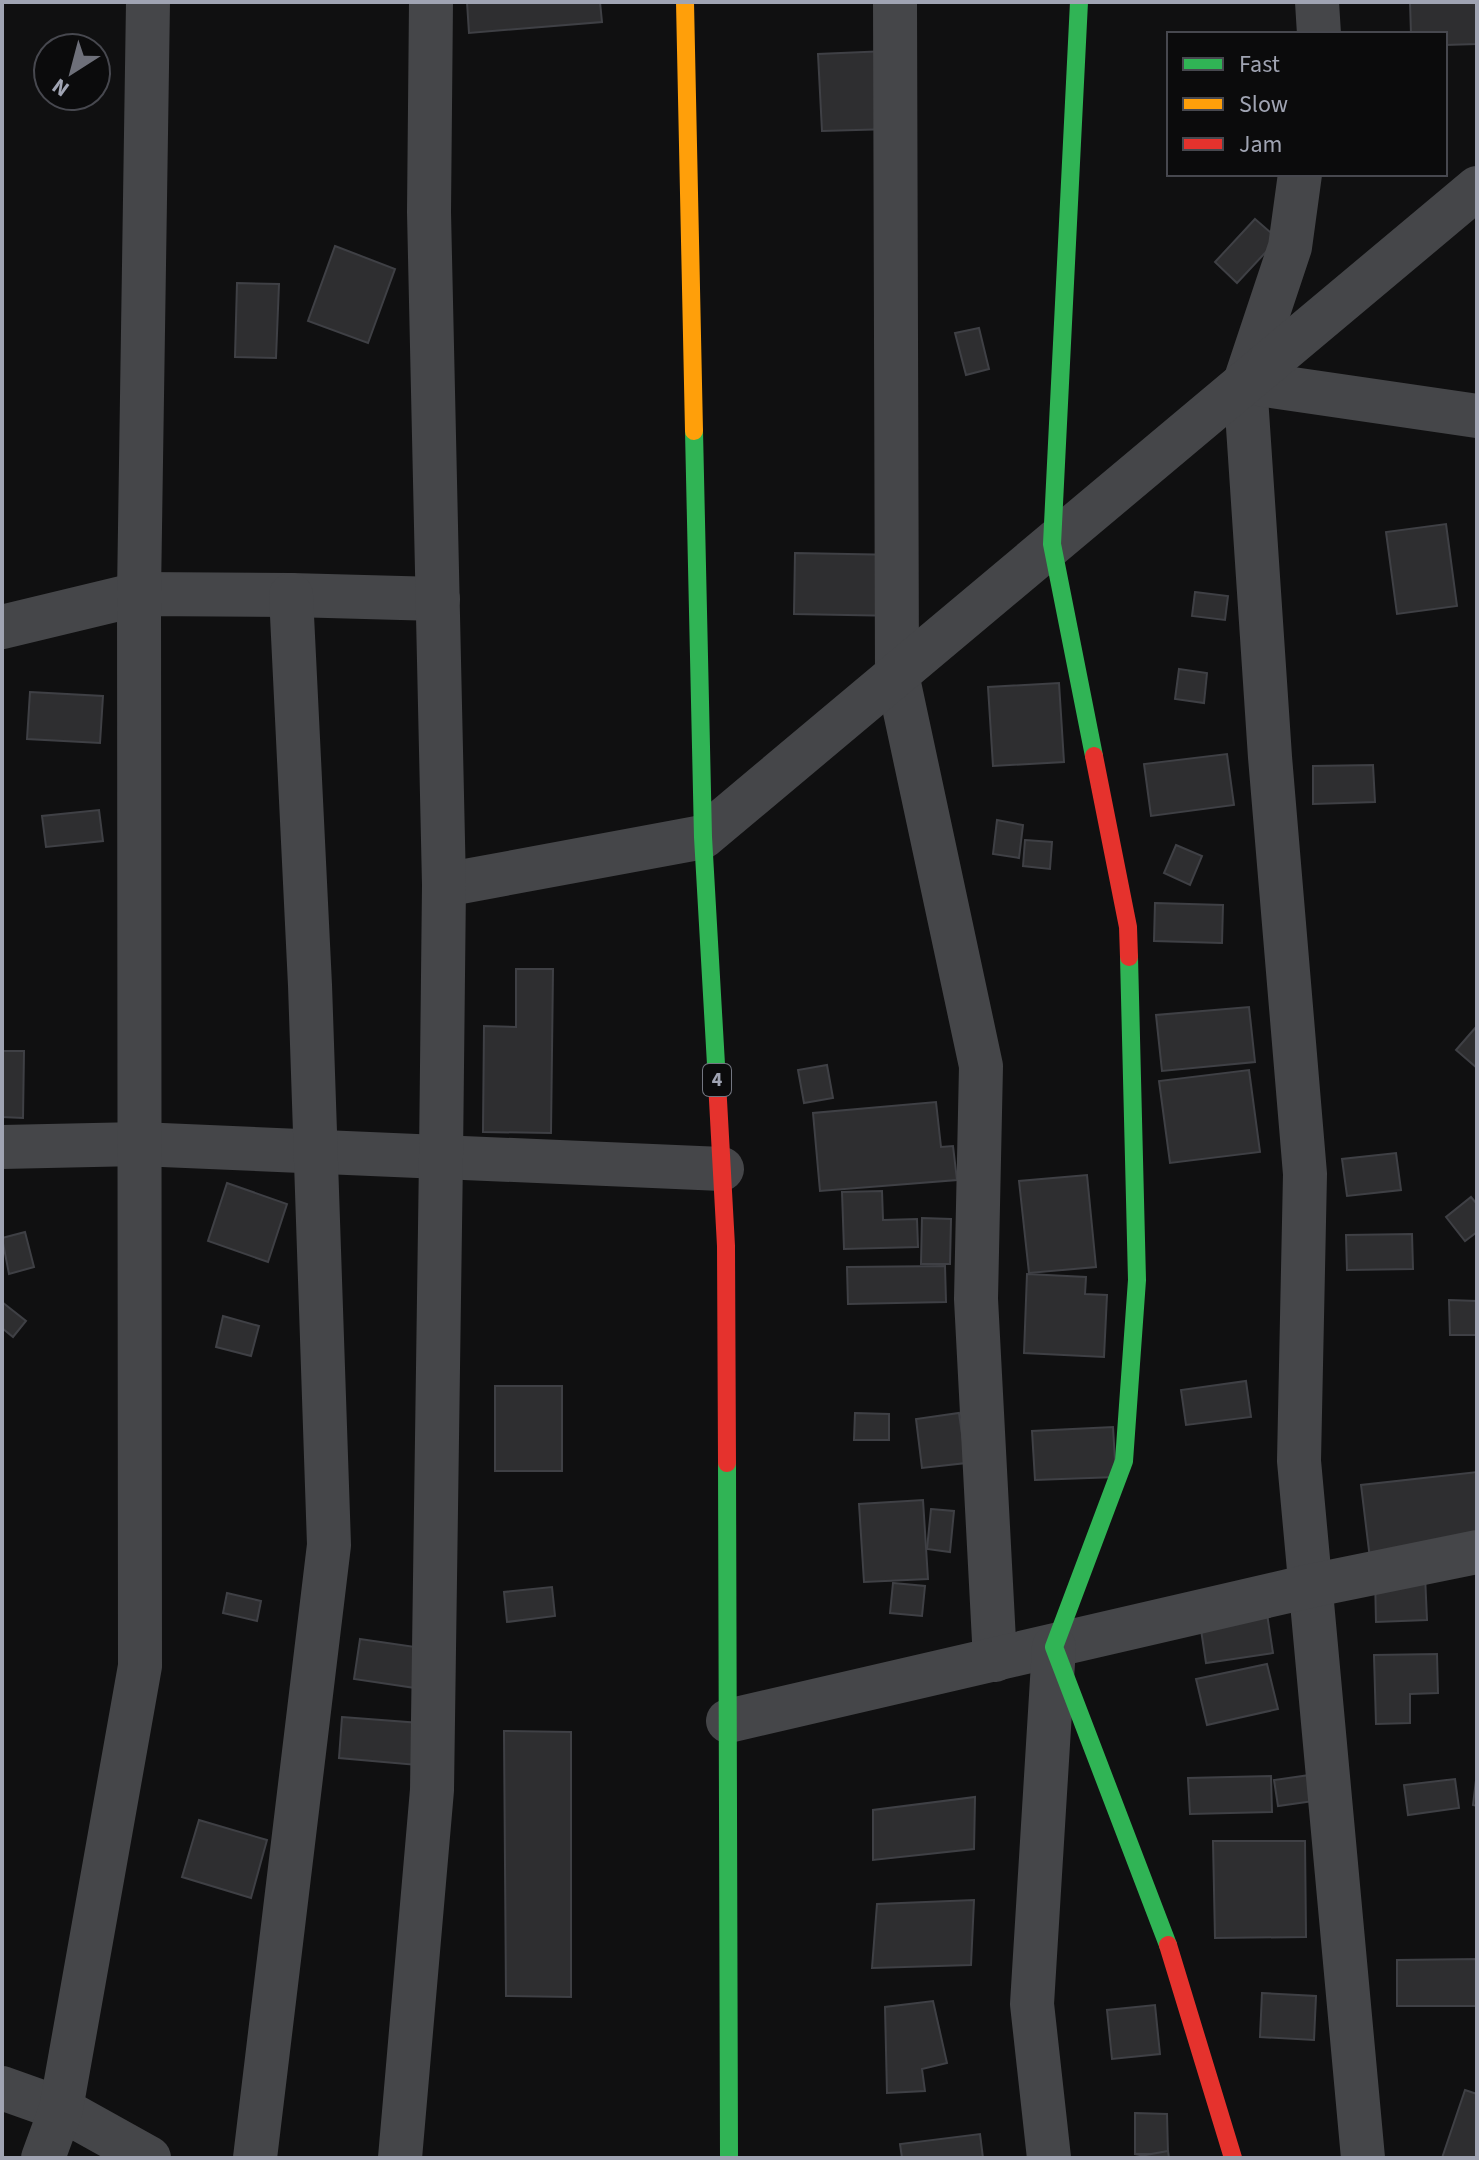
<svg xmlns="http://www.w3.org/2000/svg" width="1479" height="2160" font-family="'Source Sans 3',sans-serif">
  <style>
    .building { fill: #2e2e30; stroke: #3f4045; stroke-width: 2 }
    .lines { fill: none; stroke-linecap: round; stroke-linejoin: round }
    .street { stroke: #454649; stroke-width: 44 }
    .fast { stroke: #30b455; stroke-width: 18 }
    .slow { stroke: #ff9f0a; stroke-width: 18 }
    .jam { stroke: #e5322d; stroke-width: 18 }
    .labels { text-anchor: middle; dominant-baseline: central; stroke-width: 7; stroke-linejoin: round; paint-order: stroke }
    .shield { fill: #0b0b0c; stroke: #737681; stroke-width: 2 }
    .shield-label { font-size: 20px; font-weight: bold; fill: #a0a4b3 }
  </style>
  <rect width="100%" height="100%" fill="#101011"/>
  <g class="building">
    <path d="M467 2H600L602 22 469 33Z"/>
    <path d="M1410 2H1477V44L1445 45V34H1411Z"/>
    <path d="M887 51 891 129 822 131 818 54Z"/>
    <path d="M1255 219 1278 239 1237 283 1215 262Z"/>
    <path d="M335 246 395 269 368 343 308 321Z"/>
    <path d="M237 283 279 284 276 358 235 357Z"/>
    <path d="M979 328 989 369 966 375 955 333Z"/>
    <path d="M1446 524 1457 606 1397 614 1386 532Z"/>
    <path d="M795 553 901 555 900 616 794 614Z"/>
    <path d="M1195 592 1228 596 1225 620 1192 616Z"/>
    <path d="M1179 669 1207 673 1204 703 1175 699Z"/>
    <path d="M1059 683 1064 762 993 766 988 687Z"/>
    <path d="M30 692 103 696 100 743 27 739Z"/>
    <path d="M1227 754 1234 805 1151 816 1144 764Z"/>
    <path d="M1373 765 1375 802 1313 804V766Z"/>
    <path d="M99 810 103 841 46 847 42 816Z"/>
    <path d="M997 820 1023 825 1019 858 993 854Z"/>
    <path d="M1025 840 1052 842 1050 869 1023 866Z"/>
    <path d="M1176 845 1202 856 1190 885 1164 873Z"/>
    <path d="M1155 903 1223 905 1222 943 1154 941Z"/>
    <path d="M516 969H553L551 1133 483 1132 484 1026 516 1027Z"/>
    <path d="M1249 1007 1255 1062 1162 1071 1156 1015Z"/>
    <path d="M1476 1027 1477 1028V1068L1456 1050Z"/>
    <path d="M2 1051H24L23 1118 2 1117Z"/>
    <path d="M827 1065 833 1098 804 1103 798 1070Z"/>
    <path d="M1249 1070 1260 1152 1170 1163 1159 1081Z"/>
    <path d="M936 1102 941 1147 953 1146 957 1180 820 1191 813 1113Z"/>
    <path d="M1396 1153 1401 1190 1347 1196 1342 1159Z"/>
    <path d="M1087 1175 1096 1267 1029 1273 1019 1181Z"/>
    <path d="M227 1183 287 1204 268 1262 208 1241Z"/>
    <path d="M882 1191 883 1220 917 1219 918 1247 844 1249 842 1192Z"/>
    <path d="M1471 1197 1477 1204V1232L1465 1241 1446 1217Z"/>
    <path d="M922 1218 951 1219 950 1264H921Z"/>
    <path d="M25 1232 34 1267 9 1274 2 1238Z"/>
    <path d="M1412 1234 1413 1269 1347 1270 1346 1235Z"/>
    <path d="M945 1266 946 1302 848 1304 847 1267Z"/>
    <path d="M1027 1274 1086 1277 1085 1294 1107 1295 1104 1357 1024 1353Z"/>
    <path d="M1449 1300 1477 1301V1335H1450Z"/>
    <path d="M2 1302 26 1321 13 1337 2 1328Z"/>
    <path d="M223 1316 259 1326 251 1356 216 1347Z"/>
    <path d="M1246 1381 1251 1417 1186 1425 1181 1390Z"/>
    <rect x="495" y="1386" width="67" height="85"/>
    <path d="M855 1413 889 1414V1440H854Z"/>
    <path d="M959 1413 966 1463 922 1468 916 1419Z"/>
    <path d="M1113 1427 1116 1477 1035 1480 1032 1431Z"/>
    <path d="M1477 1472V1546L1370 1559 1361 1485Z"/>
    <path d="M923 1500 928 1579 864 1582 859 1504Z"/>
    <path d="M931 1509 954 1511 950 1552 927 1549Z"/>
    <path d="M1425 1575 1427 1620 1376 1622 1375 1576Z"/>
    <path d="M893 1583 925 1586 922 1616 890 1613Z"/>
    <path d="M552 1587 555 1616 507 1622 504 1592Z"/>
    <path d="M227 1593 261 1601 257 1621 223 1613Z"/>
    <path d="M1264 1594 1273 1653 1206 1663 1197 1603Z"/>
    <path d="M360 1639 429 1649 422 1689 354 1679Z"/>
    <path d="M1437 1654 1438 1693 1410 1694V1723L1376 1724 1374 1655Z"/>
    <path d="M1267 1664 1278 1709 1207 1725 1196 1679Z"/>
    <path d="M342 1717 420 1723 417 1765 339 1758Z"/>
    <path d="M504 1731 571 1732V1997L506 1996Z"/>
    <path d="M1477 1772V1806L1473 1805Z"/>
    <path d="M1310 1775 1314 1801 1278 1806 1274 1780Z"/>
    <path d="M1271 1776 1272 1812 1190 1814 1188 1778Z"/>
    <path d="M1455 1779 1459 1808 1408 1815 1404 1785Z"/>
    <path d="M975 1797 974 1849 873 1860V1810Z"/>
    <path d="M199 1820 267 1840 251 1898 182 1877Z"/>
    <path d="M1213 1841H1305L1306 1937 1215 1938Z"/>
    <path d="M974 1900 971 1965 872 1968 877 1904Z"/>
    <path d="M1477 1959V2006H1397V1960Z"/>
    <path d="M1262 1993 1316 1996 1314 2040 1260 2037Z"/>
    <path d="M933 2001 947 2063 922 2069 925 2091 887 2093 885 2007Z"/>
    <path d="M1155 2005 1160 2054 1112 2059 1107 2010Z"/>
    <path d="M1465 2090 1477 2094V2158H1442Z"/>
    <path d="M1135 2113 1167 2114 1168 2154H1135Z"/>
    <path d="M980 2134 983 2158H902L900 2144Z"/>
    <path d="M1168 2151 1169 2158H1129Z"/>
  </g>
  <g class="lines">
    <g class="street">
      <path d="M895 2 897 674 981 1066 976 1299 995 1660"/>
      <path d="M1317 2 1319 34"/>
      <path d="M1300 174 1290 247 1245 382 1270 757 1305 1174 1299 1461 1363 2158"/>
      <path d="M1245 382 1477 416"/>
      <path d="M2 627 139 594 291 595 438 599"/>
      <path d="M444 885 703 837 1477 188"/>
      <path d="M2 1147 139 1144 722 1169"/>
      <path d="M728 1721 1310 1586 1477 1552"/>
      <path d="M2 2088 61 2109 149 2158"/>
      <path d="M43 2158 61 2109 140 1666 139 594 148 2"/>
      <path d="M255 2158 329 1545 310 985 291 595"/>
      <path d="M400 2158 432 1790 441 1157 444 885 429 212 431 2"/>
      <path d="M1049 2158 1032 2004 1054 1647"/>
    </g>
    <g class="fast">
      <path d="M1079 2 1052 544 1094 756"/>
      <path d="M694 431 703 837 717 1082"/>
      <path d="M1129 957 1137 1280 1124 1461 1054 1647 1168 1945"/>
      <path d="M727 1463 729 2158"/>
    </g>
    <path class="slow" d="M685 2 694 431"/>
    <g class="jam">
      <path d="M1094 756 1128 927 1129 957"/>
      <path d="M717 1082 726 1246 727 1463"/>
      <path d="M1168 1945 1233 2158"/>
    </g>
  </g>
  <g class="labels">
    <rect class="shield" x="703" y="1064" width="28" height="32" rx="6"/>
    <g class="shield-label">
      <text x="717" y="1080">4</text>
    </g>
  </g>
  <rect width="1479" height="2160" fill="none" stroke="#a0a4b3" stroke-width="8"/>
  <rect x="1167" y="32" width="280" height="144" fill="#0b0b0c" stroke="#47484f" stroke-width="2"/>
  <rect x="1183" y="58" width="40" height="12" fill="#30b455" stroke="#47484f" stroke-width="2"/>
  <text x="1239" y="72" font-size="24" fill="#a0a4b3">Fast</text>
  <rect x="1183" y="98" width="40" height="12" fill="#ff9f0a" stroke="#47484f" stroke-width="2"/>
  <text x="1239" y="112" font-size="24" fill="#a0a4b3">Slow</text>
  <rect x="1183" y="138" width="40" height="12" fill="#e5322d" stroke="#47484f" stroke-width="2"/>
  <text x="1239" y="152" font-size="24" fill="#a0a4b3">Jam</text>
  <g transform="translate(72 72) rotate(216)"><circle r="38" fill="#0b0b0c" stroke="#47484f" stroke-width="2"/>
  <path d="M0-6L14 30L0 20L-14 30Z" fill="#6e707a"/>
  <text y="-12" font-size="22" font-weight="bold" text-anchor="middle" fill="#a0a4b3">N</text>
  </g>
</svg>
